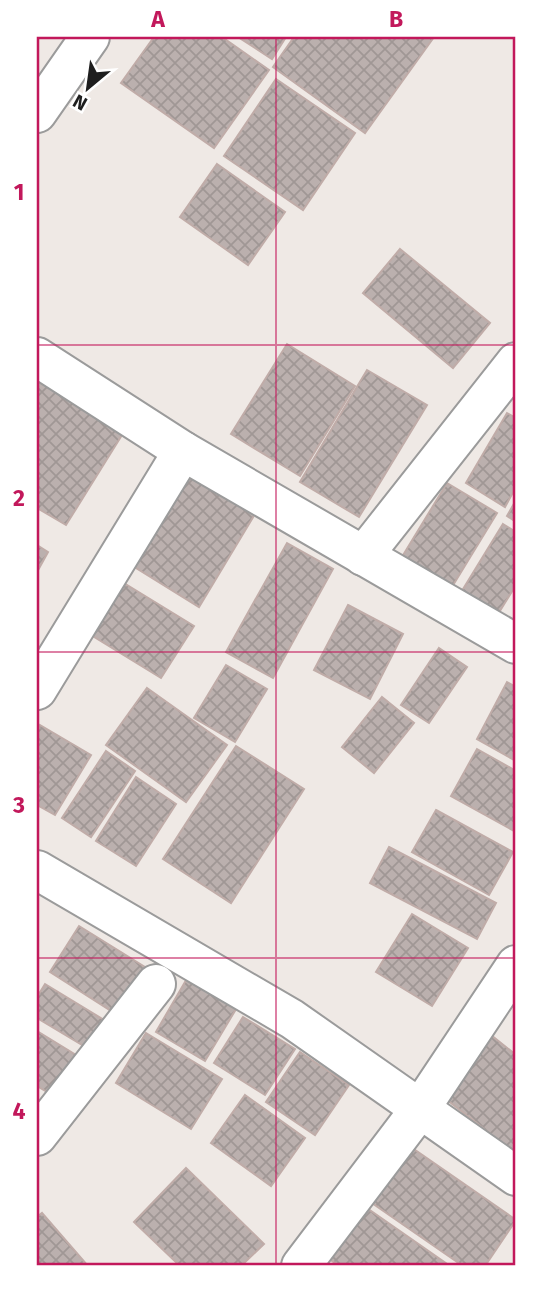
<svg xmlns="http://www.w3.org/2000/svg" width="553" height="1303" font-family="'Fira Sans',sans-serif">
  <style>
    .building { fill: url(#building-cross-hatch); stroke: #c0aca8; stroke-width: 2 }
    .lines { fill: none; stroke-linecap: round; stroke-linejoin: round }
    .minor-casing { stroke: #9b9b9b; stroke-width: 42 }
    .minor { stroke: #fff; stroke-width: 38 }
    .grid { fill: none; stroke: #c2185b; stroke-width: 2; stroke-opacity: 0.55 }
    .neatline { fill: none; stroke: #c2185b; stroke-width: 2.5 }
    .grid-label { font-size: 23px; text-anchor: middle; font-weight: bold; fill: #c2185b }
  </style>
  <defs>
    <pattern id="building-cross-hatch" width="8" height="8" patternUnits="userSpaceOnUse" patternTransform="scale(1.75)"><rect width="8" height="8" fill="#bbb0ae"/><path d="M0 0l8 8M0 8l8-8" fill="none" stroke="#a09795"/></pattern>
  </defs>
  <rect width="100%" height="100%" fill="#efe9e5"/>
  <g class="building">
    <path d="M154 37H222L269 70 214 148 121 83Z"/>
    <path d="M238 37H286L272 59Z"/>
    <path d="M294 37H434L365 133 273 67Z"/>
    <path d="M276 79 355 133 303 210 224 156Z"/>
    <path d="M217 164 285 212 248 265 180 217Z"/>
    <path d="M400 249 490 323 453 368 363 293Z"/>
    <path d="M287 344 355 386 300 476 231 434Z"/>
    <path d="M367 370 427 405 359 517 300 482Z"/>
    <path d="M37 380 127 427 66 525 37 508Z"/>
    <path d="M507 413 516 418V487L505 507 466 483Z"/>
    <path d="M179 468 255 514 199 607 123 560Z"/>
    <path d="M447 483 497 513 452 587 402 557Z"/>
    <path d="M516 500V522L507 516Z"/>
    <path d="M503 524 516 532V585L493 622 457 599Z"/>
    <path d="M287 543 333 569 273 678 226 652Z"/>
    <path d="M37 545 48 552 37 572Z"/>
    <path d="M119 580 194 626 161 678 86 632Z"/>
    <path d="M348 605 403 634 370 699 314 670Z"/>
    <path d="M439 648 467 667 429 723 401 705Z"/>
    <path d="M226 665 267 689 235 742 194 718Z"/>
    <path d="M507 682 516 687V761L477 739Z"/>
    <path d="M147 688 227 745 186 802 106 745Z"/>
    <path d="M382 697 414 723 374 773 342 747Z"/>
    <path d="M40 725 91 755 55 815 37 805V731Z"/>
    <path d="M236 746 304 789 231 903 163 859Z"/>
    <path d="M477 749 516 771V832L451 796Z"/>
    <path d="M106 751 135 771 91 837 62 818Z"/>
    <path d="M136 777 176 804 136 866 96 841Z"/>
    <path d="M436 810 513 852 489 895 412 852Z"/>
    <path d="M389 847 496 903 477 939 370 883Z"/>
    <path d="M412 914 468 948 432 1006 376 972Z"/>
    <path d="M79 926 145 967 116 1014 50 972Z"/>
    <path d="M189 975 239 1004 205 1061 156 1032Z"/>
    <path d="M45 984 109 1023 92 1051 37 1018V997Z"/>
    <path d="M243 1017 295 1049 265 1095 214 1063Z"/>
    <path d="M37 1031 81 1058 57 1098 37 1086Z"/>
    <path d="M486 1031 516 1055V1154L437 1092Z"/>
    <path d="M146 1033 222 1079 191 1129 116 1083Z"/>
    <path d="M300 1052 349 1085 315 1135 266 1102Z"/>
    <path d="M245 1095 305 1138 271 1186 211 1143Z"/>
    <path d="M408 1145 516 1220 485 1266H463L369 1201Z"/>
    <path d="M186 1168 264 1244 241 1266H180L134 1222Z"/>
    <path d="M364 1206 450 1266H339L328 1258Z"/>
    <path d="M42 1213 88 1266H37V1217Z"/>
  </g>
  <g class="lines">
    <defs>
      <g id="minor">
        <path d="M37 113 90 37"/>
        <path d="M37 357 183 451 516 644"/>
        <path d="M363 556 516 362"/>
        <path d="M37 690 183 451"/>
        <path d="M37 870 292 1019 516 1176"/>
        <path d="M37 1136 156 984"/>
        <path d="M301 1266 420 1109 516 965"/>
      </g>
    </defs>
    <use href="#minor" class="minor-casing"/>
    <use href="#minor" class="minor"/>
  </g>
  <path class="grid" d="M276 37V1266M37 345H516M37 652H516M37 958H516"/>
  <rect width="553" height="1303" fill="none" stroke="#ffffff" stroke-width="77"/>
  <g transform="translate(88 88) rotate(209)" stroke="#ffffff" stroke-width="5" paint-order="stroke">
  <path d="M0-5L12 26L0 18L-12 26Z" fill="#1e1e1e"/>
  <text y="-10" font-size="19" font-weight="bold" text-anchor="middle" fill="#1e1e1e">N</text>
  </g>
  <rect x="38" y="38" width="476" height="1226" class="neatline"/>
  <g class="grid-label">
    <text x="158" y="27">A</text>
    <text x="396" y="27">B</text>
    <text x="19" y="200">1</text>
    <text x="19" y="506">2</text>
    <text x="19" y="813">3</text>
    <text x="19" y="1119">4</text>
  </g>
</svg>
